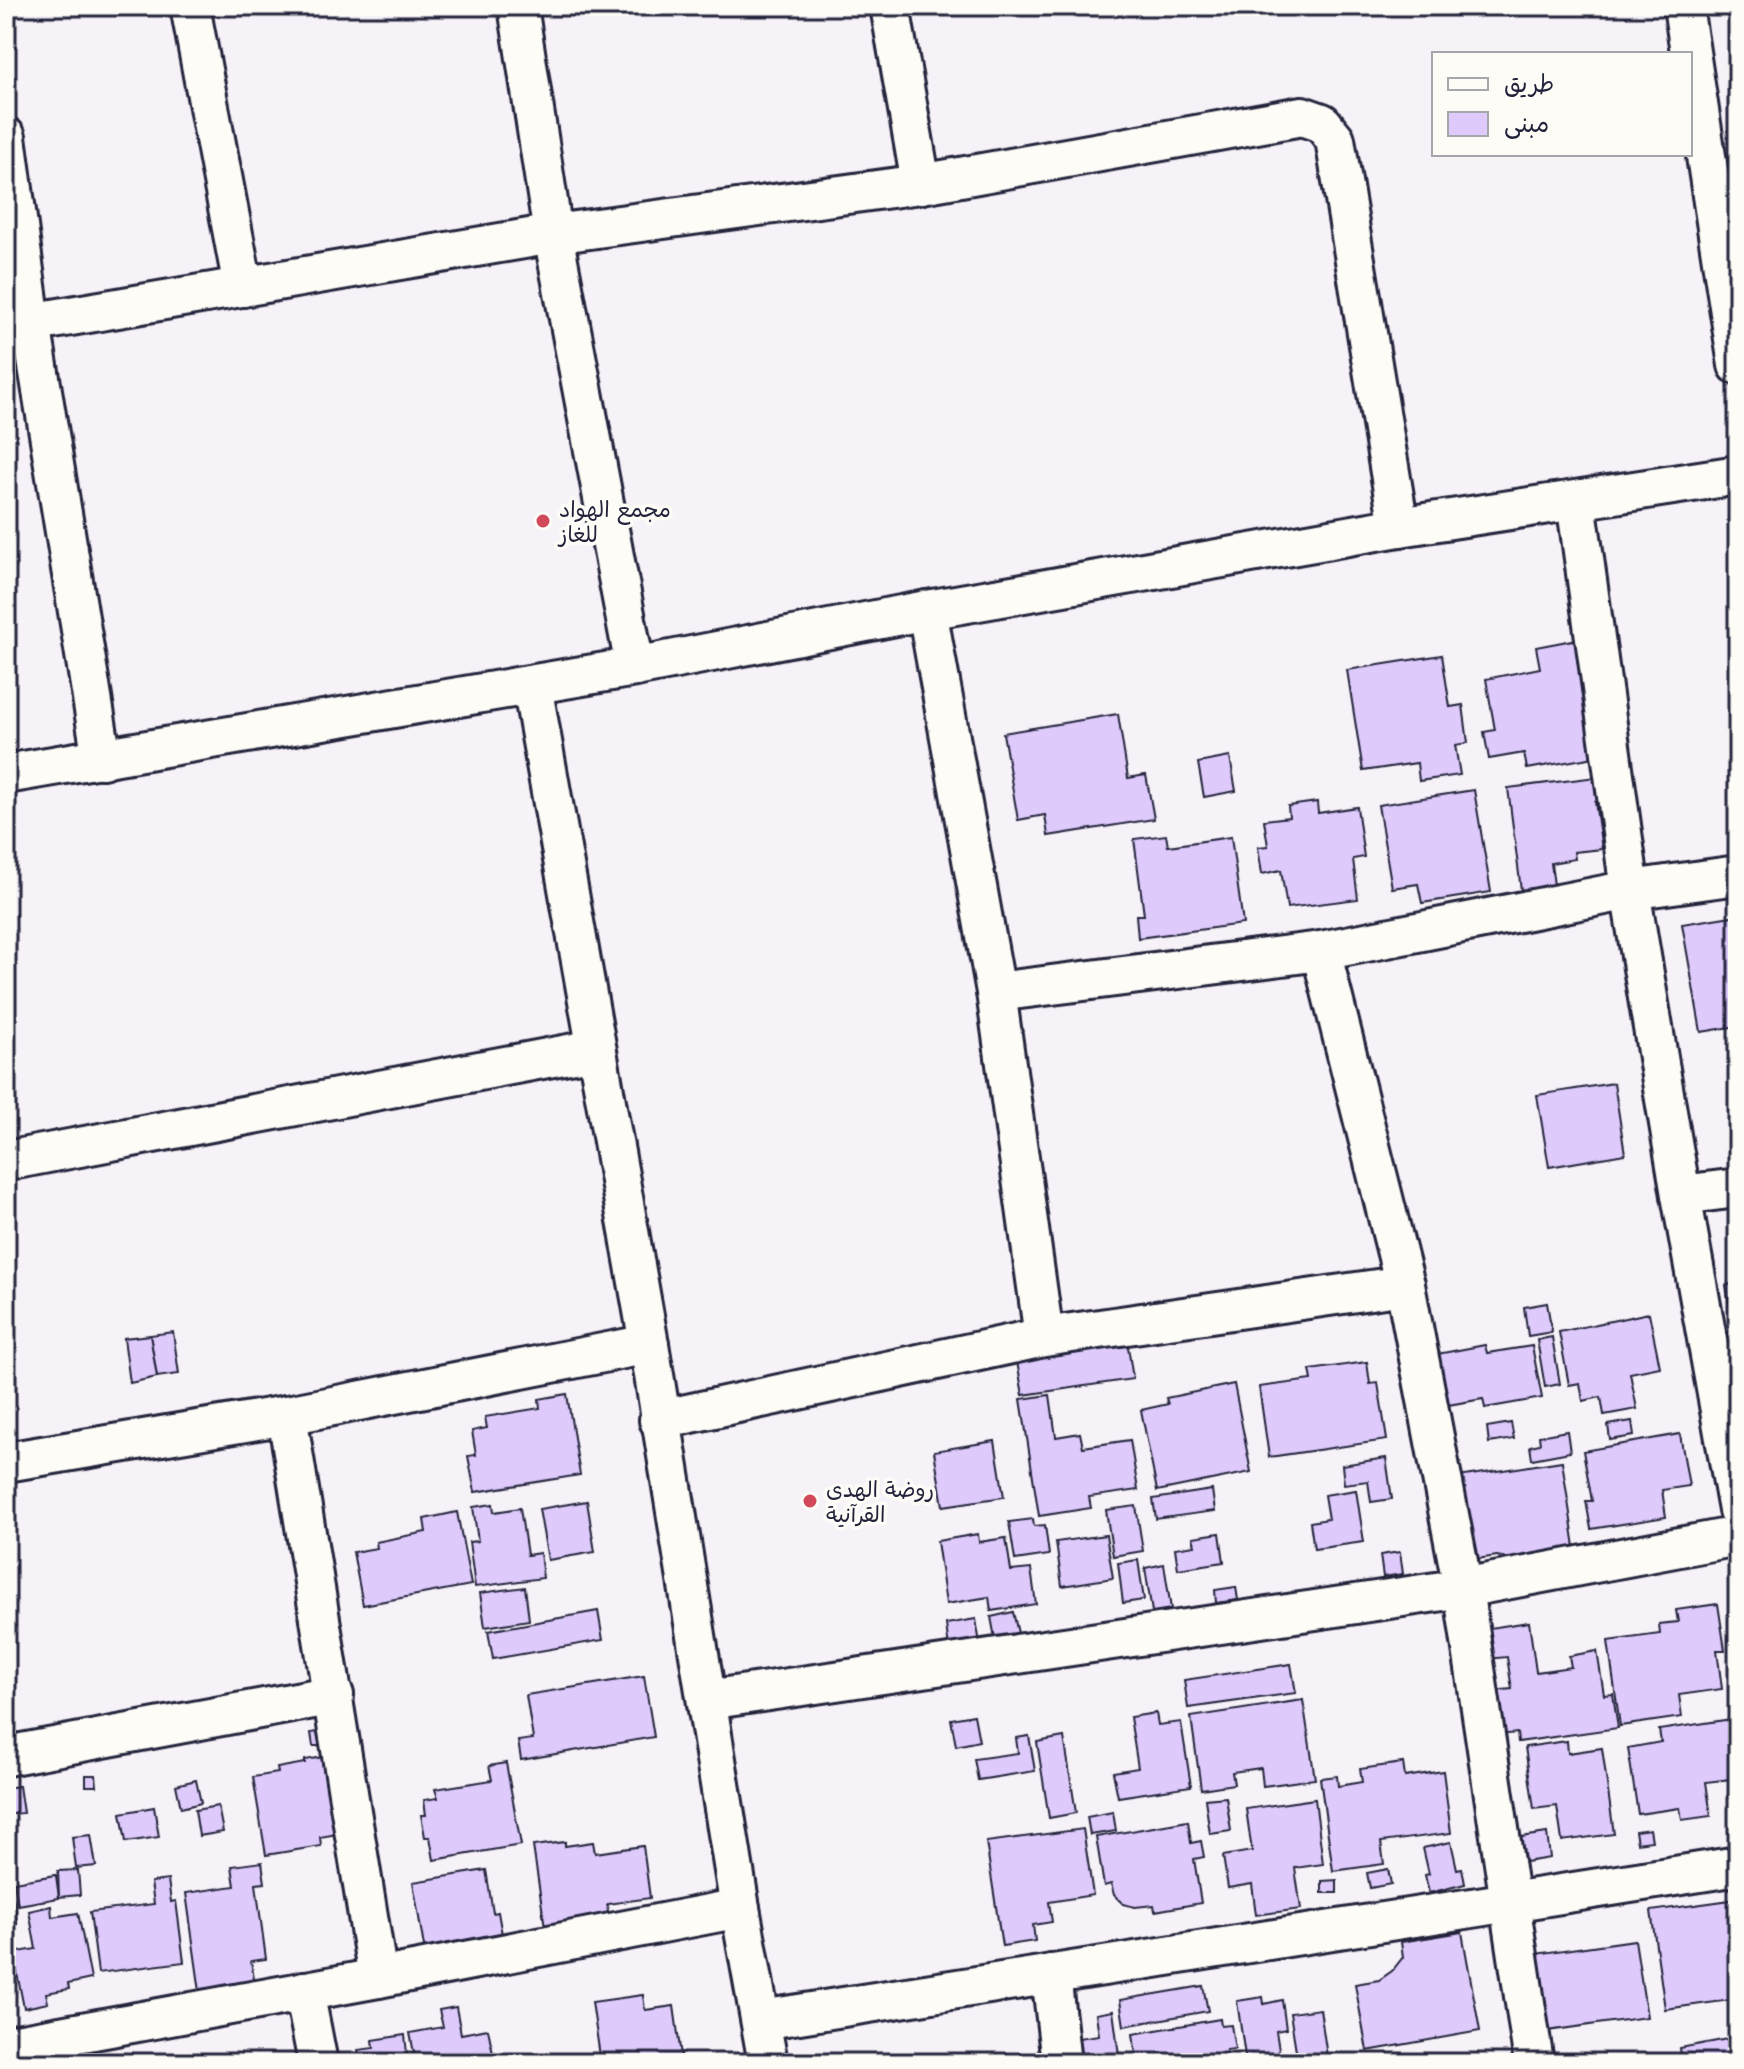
<svg xmlns="http://www.w3.org/2000/svg" width="1744" height="2069" font-family="Mali,'Playpen Sans Arabic',sans-serif">
  <style>
    .building { fill: #decbfc; stroke: #22223b; stroke-width: 2 }
    .lines { fill: none; stroke-linecap: round; stroke-linejoin: round }
    .minor-casing { stroke: #22223b; stroke-width: 44 }
    .minor { stroke: #fdfcf7; stroke-width: 38 }
    .poi-dot { fill: #d1495b; stroke: #fdfcf7; stroke-width: 3 }
    .labels { text-anchor: middle; dominant-baseline: central; stroke-width: 7; stroke-linejoin: round; paint-order: stroke }
    .poi-label { font-size: 22px; fill: #22223b; stroke: #fdfcf7; text-anchor: start }
  </style>
  <rect width="100%" height="100%" fill="#f7f2f8"/>
  <filter id="ink" filterUnits="userSpaceOnUse"><feTurbulence type="fractalNoise" baseFrequency=".0125" numOctaves="2"/><feDisplacementMap in="SourceGraphic" scale="16" xChannelSelector="R" yChannelSelector="G"/><feConvolveMatrix kernelMatrix="1 2 1 2 8 2 1 2 1" color-interpolation-filters="sRGB"/></filter>
  <g filter="url(#ink)">
    <g class="building">
      <path d="M1578 639 1600 756 1527 769 1524 753 1489 759 1484 732 1495 730 1486 679 1540 668 1536 647Z"/>
      <path d="M1442 655 1450 707 1463 705 1468 743 1455 745 1460 775 1419 781 1417 763 1363 771 1347 670Z"/>
      <path d="M1118 714 1128 778 1146 775 1154 819 1048 836 1045 815 1018 820 1003 733Z"/>
      <path d="M1230 757 1236 791 1204 797 1198 763Z"/>
      <path d="M1604 776 1607 801 1595 802 1602 849 1574 852 1575 859 1551 863 1554 885 1521 890 1508 788Z"/>
      <path d="M1474 790 1491 892 1422 903 1418 884 1392 888 1378 805Z"/>
      <path d="M1317 802 1318 813 1357 807 1364 857 1353 859 1358 899 1287 908 1281 870 1262 874 1258 847 1268 846 1264 820 1289 817 1288 806Z"/>
      <path d="M1166 835 1168 846 1231 837 1243 924 1138 938 1136 915H1144L1134 839Z"/>
      <path d="M1738 915V1026L1701 1032 1682 924Z"/>
      <path d="M1614 1083 1625 1154 1549 1167 1537 1095Z"/>
      <path d="M1738 1283V1338L1735 1339 1726 1285Z"/>
      <path d="M1547 1303 1552 1332 1528 1336 1524 1307Z"/>
      <path d="M1649 1313 1660 1367 1630 1373 1637 1409 1604 1415 1601 1397 1583 1401 1580 1383 1569 1385 1559 1332Z"/>
      <path d="M173 1332 179 1374 157 1377 150 1335Z"/>
      <path d="M150 1335 157 1377 130 1383 124 1338Z"/>
      <path d="M1552 1337 1560 1384 1545 1387 1537 1340Z"/>
      <path d="M1127 1340 1133 1379 1023 1395 1016 1356Z"/>
      <path d="M1485 1345 1487 1353 1532 1346 1542 1398 1485 1408 1483 1399 1442 1406 1432 1355Z"/>
      <path d="M1367 1362 1370 1384 1378 1383 1387 1440 1269 1457 1259 1387 1312 1380 1310 1370Z"/>
      <path d="M1234 1384 1251 1472 1157 1491 1141 1410 1168 1404 1166 1398Z"/>
      <path d="M567 1394 580 1475 475 1492 468 1456 476 1455 472 1431 487 1428 485 1417 540 1408 539 1399Z"/>
      <path d="M1050 1395 1056 1437 1080 1433 1083 1447 1130 1440 1138 1490 1089 1497 1091 1508 1039 1516 1021 1399Z"/>
      <path d="M1632 1421 1634 1436 1610 1440 1608 1425Z"/>
      <path d="M1511 1423 1514 1439 1489 1443 1487 1427Z"/>
      <path d="M1567 1431 1570 1452 1532 1459 1530 1446 1540 1444 1539 1436Z"/>
      <path d="M1680 1434 1689 1486 1662 1490 1666 1517 1591 1529 1586 1501H1592L1583 1451Z"/>
      <path d="M995 1441 1004 1497 943 1506 934 1451Z"/>
      <path d="M1386 1458 1392 1499 1371 1502 1368 1481 1344 1484 1342 1465Z"/>
      <path d="M1562 1461 1577 1560 1520 1561 1497 1556 1470 1560 1458 1477Z"/>
      <path d="M1212 1490 1215 1511 1156 1519 1153 1499Z"/>
      <path d="M1356 1490 1364 1542 1314 1549 1310 1522 1328 1519 1324 1495Z"/>
      <path d="M587 1501 595 1552 548 1560 539 1509Z"/>
      <path d="M493 1504 494 1512 520 1508 527 1555 540 1553 543 1578 475 1587 469 1542 478 1541 473 1507Z"/>
      <path d="M1136 1506 1143 1551 1113 1556 1106 1510Z"/>
      <path d="M457 1512 471 1585 363 1605 353 1552 377 1548 376 1542 426 1532 424 1519Z"/>
      <path d="M1033 1519 1034 1526 1045 1525 1049 1555 1015 1560 1009 1522Z"/>
      <path d="M1220 1533 1224 1562 1178 1569 1175 1548 1195 1545 1193 1537Z"/>
      <path d="M978 1534 979 1542 1006 1538 1011 1571 1031 1569 1036 1604 991 1611 989 1597 946 1604 937 1541Z"/>
      <path d="M1106 1535 1113 1578 1062 1586 1056 1542Z"/>
      <path d="M1400 1552 1403 1574 1383 1577 1380 1555Z"/>
      <path d="M1138 1560 1144 1600 1123 1603 1118 1563Z"/>
      <path d="M1164 1564 1171 1609 1152 1612 1145 1568Z"/>
      <path d="M525 1587 529 1620 485 1627 480 1593Z"/>
      <path d="M1236 1587 1238 1600 1216 1603 1215 1590Z"/>
      <path d="M1718 1604 1725 1650H1717L1722 1689 1679 1695 1682 1717 1620 1726 1608 1641 1660 1634 1659 1624 1678 1622 1676 1610Z"/>
      <path d="M598 1611 603 1640 493 1659 488 1631Z"/>
      <path d="M1013 1612 1018 1633 995 1638 991 1617Z"/>
      <path d="M976 1619 980 1644 949 1649 946 1624Z"/>
      <path d="M1529 1622 1536 1672 1571 1667 1569 1656 1597 1651 1604 1695 1613 1694 1618 1728 1518 1742 1517 1733 1498 1735 1492 1691 1512 1689 1507 1657 1487 1659 1483 1629Z"/>
      <path d="M1291 1664 1296 1693 1188 1708 1184 1680Z"/>
      <path d="M644 1676 654 1737 521 1760 518 1741 533 1739 526 1695Z"/>
      <path d="M1303 1700 1315 1779 1263 1786 1261 1768 1232 1772 1234 1784 1201 1789 1191 1717Z"/>
      <path d="M1156 1713 1158 1725 1181 1722 1191 1786 1118 1797 1113 1772 1138 1768 1130 1717Z"/>
      <path d="M974 1715 979 1741 956 1746 951 1719Z"/>
      <path d="M1738 1718V1778L1706 1782 1711 1816 1682 1820 1680 1808 1638 1814 1628 1748 1661 1742 1659 1730Z"/>
      <path d="M323 1731 325 1746H313L311 1733Z"/>
      <path d="M1029 1736 1035 1771 978 1780 974 1759 1018 1753 1016 1738Z"/>
      <path d="M1064 1737 1076 1813 1049 1818 1037 1742Z"/>
      <path d="M1567 1741 1568 1753 1602 1748 1614 1834 1562 1841 1557 1806 1534 1809 1525 1747Z"/>
      <path d="M330 1756 343 1833 320 1837 321 1846 266 1855 253 1777 278 1773 277 1768 305 1763V1760Z"/>
      <path d="M506 1763 521 1845 434 1860 430 1837H425L421 1815H426L424 1800 438 1798 435 1789 492 1780 489 1766Z"/>
      <path d="M1403 1763 1405 1777 1443 1771 1451 1833 1381 1842 1384 1864 1333 1871 1320 1778 1337 1776 1338 1786 1362 1782 1360 1769Z"/>
      <path d="M86 1775H96L97 1786H86Z"/>
      <path d="M196 1780 201 1803 181 1808 176 1785Z"/>
      <path d="M19 1786 23 1813 6 1815V1788Z"/>
      <path d="M1226 1797 1231 1831 1210 1834 1205 1799Z"/>
      <path d="M1315 1799 1323 1864 1295 1868 1301 1909 1256 1915 1252 1884 1228 1888 1223 1856 1252 1851 1246 1809Z"/>
      <path d="M218 1806 223 1832 199 1836 195 1810Z"/>
      <path d="M154 1807 159 1837 126 1842 121 1813Z"/>
      <path d="M1113 1812 1116 1831 1090 1835 1087 1817Z"/>
      <path d="M1188 1821 1191 1843 1201 1841 1204 1857 1194 1859 1201 1903 1155 1911 1154 1905 1135 1907 1123 1904 1114 1895 1111 1884 1104 1886 1096 1837Z"/>
      <path d="M1083 1829 1093 1895 1049 1902 1052 1922 1033 1925 1035 1941 1002 1946 986 1842Z"/>
      <path d="M1650 1829 1652 1841 1637 1843 1635 1831Z"/>
      <path d="M1547 1833 1550 1858 1525 1862 1521 1837Z"/>
      <path d="M91 1835 96 1866 76 1868 72 1837Z"/>
      <path d="M565 1842V1846L593 1842 595 1853 643 1846 650 1898 607 1904 610 1925 546 1934 533 1846Z"/>
      <path d="M1451 1842 1457 1869 1462 1868 1465 1884 1429 1893 1425 1875 1429 1874 1423 1848Z"/>
      <path d="M262 1862 265 1883 256 1884 266 1959 251 1961 256 1991 201 1999 186 1893 235 1886 232 1866Z"/>
      <path d="M1388 1869 1391 1884 1370 1888 1367 1873Z"/>
      <path d="M78 1870 80 1895 59 1897 58 1871Z"/>
      <path d="M486 1870 493 1913 498 1912 503 1940 425 1953 413 1882Z"/>
      <path d="M56 1875 59 1898 18 1905 14 1882Z"/>
      <path d="M168 1880 171 1902 176 1901 184 1962 98 1973 90 1912 154 1904 151 1882Z"/>
      <path d="M1337 1880V1893H1322V1881Z"/>
      <path d="M11 1881 17 1924 6 1926V1882Z"/>
      <path d="M1738 1899V1999L1665 2009 1651 1911Z"/>
      <path d="M51 1906 52 1917 78 1913 91 1979 68 1984 69 1989 46 1993 48 2003 24 2008 13 1953 36 1949 29 1911Z"/>
      <path d="M1462 1932 1480 2031 1367 2051 1355 1984 1379 1980 1392 1971 1403 1957 1401 1942Z"/>
      <path d="M1635 1940 1647 2017 1547 2031 1535 1954Z"/>
      <path d="M1203 1986 1208 2011 1124 2026 1120 2000Z"/>
      <path d="M643 1995 645 2010 674 2006 682 2063H601L592 2002Z"/>
      <path d="M1263 1997 1264 2004 1282 2000 1286 2029 1276 2031 1281 2063H1246L1237 2001Z"/>
      <path d="M456 2007 461 2034 488 2029 495 2063H416L410 2033 443 2027 439 2010Z"/>
      <path d="M1320 2009 1328 2063H1298L1290 2013Z"/>
      <path d="M1113 2011 1120 2063H1068L1065 2040 1099 2035 1096 2014Z"/>
      <path d="M1220 2019 1221 2026 1231 2025 1235 2049 1226 2050 1229 2063H1137L1133 2034Z"/>
      <path d="M405 2035 408 2063H360L358 2050 374 2048 373 2040Z"/>
      <path d="M1738 2037V2063H1682L1680 2048Z"/>
    </g>
    <g class="lines">
      <defs>
        <g id="minor">
          <path d="M190 6 243 287"/>
          <path d="M518 6 553 234 635 667"/>
          <path d="M890 6 921 184"/>
          <path d="M1683 6 1738 365"/>
          <path d="M6 137 31 323 102 759"/>
          <path d="M6 327 553 234 921 184 1302 116 1322 123 1335 139 1399 527"/>
          <path d="M1576 501 1630 890 1681 1195 1738 1510"/>
          <path d="M927 610 996 992 1044 1337"/>
          <path d="M532 685 649 1344 740 1908 768 2063"/>
          <path d="M6 774 635 667 927 610 1399 527 1738 475"/>
          <path d="M1321 951 1405 1285 1463 1588 1534 2063"/>
          <path d="M996 992 1321 951 1630 890 1738 875"/>
          <path d="M6 1161 595 1049"/>
          <path d="M1681 1195 1738 1188"/>
          <path d="M287 1415 378 1978"/>
          <path d="M659 1420 1044 1337 1405 1285"/>
          <path d="M6 1462 287 1415 649 1344"/>
          <path d="M707 1700 1463 1588 1738 1536"/>
          <path d="M6 1756 334 1695"/>
          <path d="M1051 1974 1061 2063"/>
          <path d="M304 1991 318 2063"/>
          <path d="M761 2020 1738 1866"/>
          <path d="M6 2046 378 1978 740 1908"/>
        </g>
      </defs>
      <use href="#minor" class="minor-casing"/>
      <use href="#minor" class="minor"/>
    </g>
  </g>
  <g class="poi-dot">
    <circle cx="543" cy="521" r="8"/>
    <circle cx="810" cy="1501" r="8"/>
  </g>
  <g class="labels">
    <g class="poi-label">
      <text x="559" y="508">مجمع الهواد<tspan x="559" dy="25">للغاز</tspan></text>
      <text x="826" y="1488">روضة الهدى<tspan x="826" dy="25">القرآنية</tspan></text>
    </g>
  </g>
  <rect width="1744" height="2069" fill="none" stroke="#fdfcf7" stroke-width="32"/>
  <rect x="16" y="16" width="1712" height="2037" fill="none" stroke="#22223b" stroke-width="3" filter="url(#ink)"/>
  <rect x="1432" y="52" width="260" height="104" fill="#fdfcf7" stroke="#a5a5ac" stroke-width="2"/>
  <rect x="1448" y="78" width="40" height="12" fill="#fdfcf7" stroke="#a5a5ac" stroke-width="2"/>
  <text x="1504" y="92" font-size="24" fill="#22223b">طريق</text>
  <rect x="1448" y="112" width="40" height="24" fill="#decbfc" stroke="#a5a5ac" stroke-width="2"/>
  <text x="1504" y="132" font-size="24" fill="#22223b">مبنى</text>
</svg>
